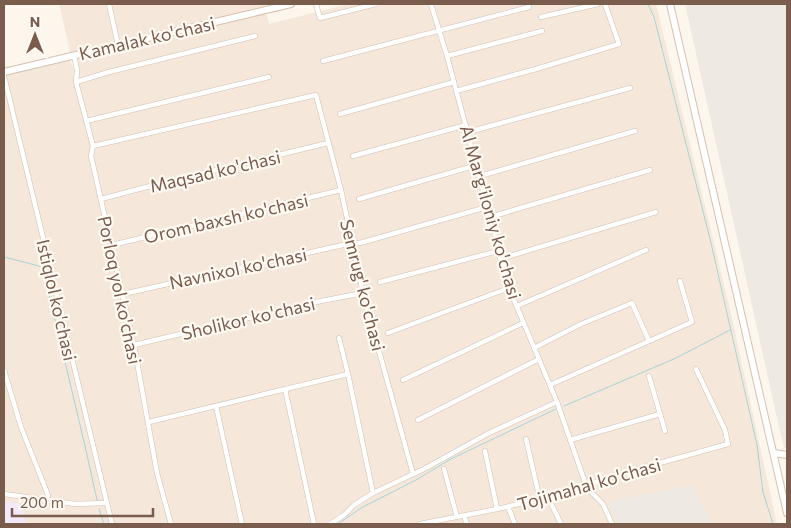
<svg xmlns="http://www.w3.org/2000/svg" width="791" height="528" font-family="Commissioner,sans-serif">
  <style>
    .residential { fill: #f5e8da }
    .industrial { fill: #efe9e4 }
    .education { fill: #f3e8fa }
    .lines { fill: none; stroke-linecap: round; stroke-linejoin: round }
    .stream { stroke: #a5d3da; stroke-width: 1 }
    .street-casing { stroke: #d1beb0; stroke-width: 5.5 }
    .secondary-casing { stroke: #d6c0b0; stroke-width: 8 }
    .street { stroke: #fff; stroke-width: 4.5 }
    .secondary { stroke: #fff; stroke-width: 6 }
    .labels { text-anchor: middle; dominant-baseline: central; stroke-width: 4.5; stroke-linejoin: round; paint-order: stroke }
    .street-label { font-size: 18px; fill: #7a5c4d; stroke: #fffaf3 }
  </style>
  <rect width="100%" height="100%" fill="#fdf6ec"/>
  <path class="residential" d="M59 4H264L269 24 349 4H656L729 305 777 524H4V69L70 60 75 72Z"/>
  <g class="industrial">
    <path d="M685 4H787V448H784L775 409Z"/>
    <path d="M692 485 713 524H619L608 503 615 500Z"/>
  </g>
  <path class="education" d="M4 501 20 504 27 524H4Z"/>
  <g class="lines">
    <g class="stream">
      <path d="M648 4 654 17 711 243 757 445 763 492 773 524"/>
      <path d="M4 257 39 266 43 269 85 446 97 500"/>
      <path d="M564 406 676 358 730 330"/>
      <path d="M99 509 104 524"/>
      <path d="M338 524 361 508 414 481 451 459 556 409"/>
    </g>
    <defs>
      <g id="street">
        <path d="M109 4 118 45"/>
        <path d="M316 4 320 18 376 4"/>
        <path d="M431 4 447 56 509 288 557 402 587 488 603 504 612 524"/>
        <path d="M541 17 598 4"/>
        <path d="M74 55 77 70 76 82 93 146 91 156 134 345 157 473 171 524"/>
        <path d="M447 56 542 31"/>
        <path d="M323 61 529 7"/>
        <path d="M4 76 112 524"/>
        <path d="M76 82 109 72 255 36"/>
        <path d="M456 91 536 69 619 44 605 4"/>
        <path d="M340 114 454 82"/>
        <path d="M86 121 269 77"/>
        <path d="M468 132 630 88"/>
        <path d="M93 146 316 95 341 190 363 293 413 474"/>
        <path d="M353 156 466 125"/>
        <path d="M480 176 635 131"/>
        <path d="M101 199 158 184 328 143"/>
        <path d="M359 199 477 165"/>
        <path d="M490 217 650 170"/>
        <path d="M112 245 341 190"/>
        <path d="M500 259 656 212"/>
        <path d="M380 282 498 251"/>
        <path d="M123 294 352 243H360L487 207"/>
        <path d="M517 306 646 250"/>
        <path d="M388 333 509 288"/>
        <path d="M339 338 348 374 373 493"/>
        <path d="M134 345 316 302 363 293"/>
        <path d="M534 348 581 324 632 303 649 341"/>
        <path d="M4 370 21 427 48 495 46 500"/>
        <path d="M649 376 665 431"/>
        <path d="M403 380 523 323"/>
        <path d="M550 385 692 322 680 281"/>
        <path d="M285 389 314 524"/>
        <path d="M216 406 242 524"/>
        <path d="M418 420 539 359"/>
        <path d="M149 422 348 374"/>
        <path d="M526 439 540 500"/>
        <path d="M570 440 660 414"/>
        <path d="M485 451 497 509"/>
        <path d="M444 469 457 517"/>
        <path d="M4 494 75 504 106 503"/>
        <path d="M548 497 561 524"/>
        <path d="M508 507 515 524"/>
        <path d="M464 516 467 524"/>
        <path d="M330 524 344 515 354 505 373 493 424 469 489 433 557 402"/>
        <path d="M420 524 497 509 587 488 591 484 620 474 728 444 725 430 696 369"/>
      </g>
      <g id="secondary">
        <path d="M670 4 787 513"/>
        <path d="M4 72 291 4"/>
        <path d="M774 453 787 455"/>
      </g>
    </defs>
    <use href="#street" class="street-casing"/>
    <use href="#secondary" class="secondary-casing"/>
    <use href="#street" class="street"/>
    <use href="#secondary" class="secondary"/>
  </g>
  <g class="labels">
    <g class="street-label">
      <text transform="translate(147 38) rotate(-13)">Kamalak ko'chasi</text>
      <text transform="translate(215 171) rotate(-13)">Maqsad ko'chasi</text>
      <text transform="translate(491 212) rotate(74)">Al Marg'iloniy ko'chasi</text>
      <text transform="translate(226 218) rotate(-13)">Orom baxsh ko'chasi</text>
      <text transform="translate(238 268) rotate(-12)">Navnixol ko'chasi</text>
      <text transform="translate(363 285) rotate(76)">Semrug' ko'chasi</text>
      <text transform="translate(120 290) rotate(78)">Porloq yol ko'chasi</text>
      <text transform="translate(57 300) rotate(77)">Istiqlol ko'chasi</text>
      <text transform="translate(248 318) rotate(-13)">Sholikor ko'chasi</text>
      <text transform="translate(589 484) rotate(-16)">Tojimahal ko'chasi</text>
    </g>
  </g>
  <rect width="791" height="528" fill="none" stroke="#7a5c4d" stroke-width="10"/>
  <g transform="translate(35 35)" stroke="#fffaf3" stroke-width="4" paint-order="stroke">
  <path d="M0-4L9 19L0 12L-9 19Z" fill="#7a5c4d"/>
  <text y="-8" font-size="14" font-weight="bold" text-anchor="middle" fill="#7a5c4d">N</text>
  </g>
  <path d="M12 508v8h141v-8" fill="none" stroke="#7a5c4d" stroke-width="2.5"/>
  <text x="20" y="508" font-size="15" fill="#7a5c4d" stroke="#fffaf3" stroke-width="4" paint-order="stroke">200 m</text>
</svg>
